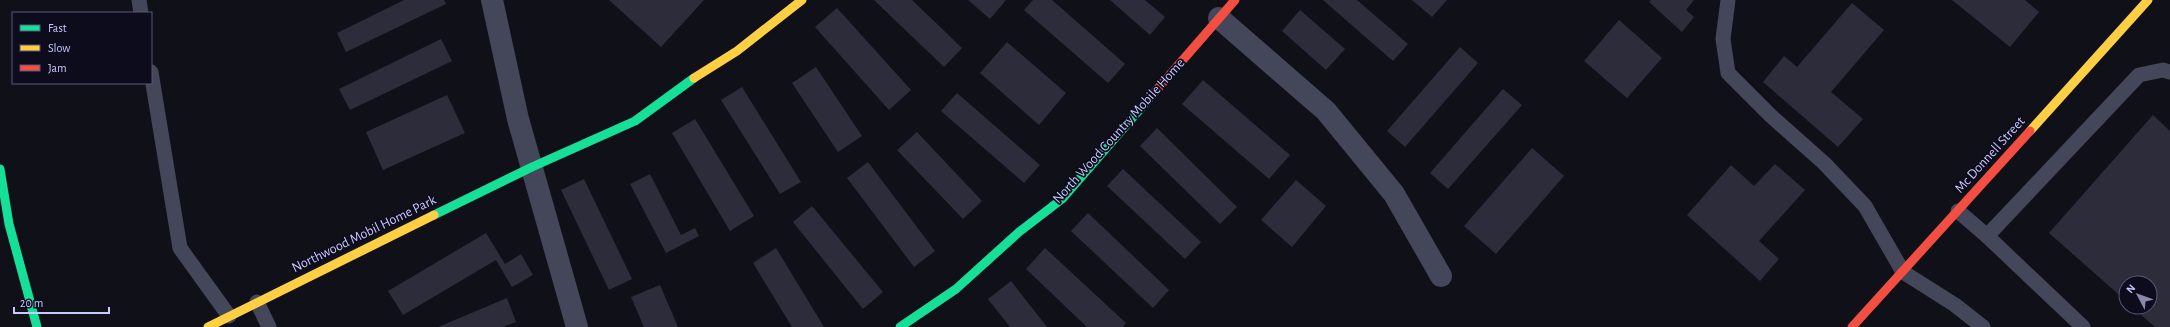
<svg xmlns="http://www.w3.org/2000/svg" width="2170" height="327" font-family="'Alegreya Sans',sans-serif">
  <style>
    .building { fill: #2d2c3b }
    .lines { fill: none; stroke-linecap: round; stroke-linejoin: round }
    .lane { stroke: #444659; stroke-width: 15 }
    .street { stroke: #444659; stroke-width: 22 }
    .fast { stroke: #16e098; stroke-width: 9 }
    .slow { stroke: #ffcf43; stroke-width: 9 }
    .jam { stroke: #f24e42; stroke-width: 9 }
    .labels { text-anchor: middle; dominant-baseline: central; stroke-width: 3.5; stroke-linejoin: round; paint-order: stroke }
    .street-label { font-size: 14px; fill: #c8cafd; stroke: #0c0c1c }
  </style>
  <rect width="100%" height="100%" fill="#101018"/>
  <g class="building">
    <path d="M404 0H444L446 4 346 52 337 33Z"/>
    <path d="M609 0H704L661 47Z"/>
    <path d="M874 0H912L962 48 944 67Z"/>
    <path d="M968 0H1006L990 19Z"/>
    <path d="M1033 0H1052L1125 64 1108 83 1024 10Z"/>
    <path d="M1110 0H1145L1165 17 1150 35Z"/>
    <path d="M1323 0H1357L1408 44 1393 61Z"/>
    <path d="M1412 0H1447L1432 17Z"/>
    <path d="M1651 0H1694L1686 10 1694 17 1682 32 1649 2Z"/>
    <path d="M1952 0H2025L2039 12 2010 47Z"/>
    <path d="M1852 3 1884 30 1831 92 1863 119 1838 147 1763 82 1784 56 1797 67Z"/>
    <path d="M837 8 911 90 889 110 815 27Z"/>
    <path d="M1300 10 1345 49 1326 70 1282 31Z"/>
    <path d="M1619 20 1662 58 1627 98 1584 61Z"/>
    <path d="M441 39 452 61 350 110 339 89Z"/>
    <path d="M1007 42 1066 93 1039 125 980 73Z"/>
    <path d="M1460 47 1478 63 1405 147 1387 131Z"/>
    <path d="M816 67 862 136 838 152 792 83Z"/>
    <path d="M1203 80 1290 155 1269 179 1182 104Z"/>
    <path d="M742 87 801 182 780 194 721 100Z"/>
    <path d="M1503 89 1522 105 1448 189 1430 173Z"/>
    <path d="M957 93 1040 165 1024 183 941 111Z"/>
    <path d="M447 95 465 133 383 170 366 132Z"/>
    <path d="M2153 115 2170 131V327H2155L2132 307H2150V283H2126V301L2049 233Z"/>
    <path d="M695 119 754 216 730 231 672 133Z"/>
    <path d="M1157 128 1237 207 1220 224 1140 146Z"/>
    <path d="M917 132 982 201 963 219 897 150Z"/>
    <path d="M1532 148 1564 176 1496 254 1464 226Z"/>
    <path d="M868 162 935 251 914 267 847 178Z"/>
    <path d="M1775 164 1805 190 1759 241 1779 259 1760 281 1687 215 1731 165 1754 186Z"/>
    <path d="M1123 169 1201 242 1185 259 1107 186Z"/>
    <path d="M650 174 681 235 695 228 699 236 666 253 630 184Z"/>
    <path d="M584 179 632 279 609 290 561 190Z"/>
    <path d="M1296 180 1326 206 1292 247 1261 220Z"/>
    <path d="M812 206 883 292 863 309 793 222Z"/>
    <path d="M1088 213 1169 290 1153 308 1071 231Z"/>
    <path d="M486 233 505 264 521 254 533 275 512 287 496 260 403 315 388 291Z"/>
    <path d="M776 248 824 327H792L753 263Z"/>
    <path d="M1045 248 1126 323 1123 327H1087L1026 269Z"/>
    <path d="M1011 281 1047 327H1010L988 299Z"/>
    <path d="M660 285 678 327H644L631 297Z"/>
    <path d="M507 298 516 322 503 327H438Z"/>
  </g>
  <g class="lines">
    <g class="lane">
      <path d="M139 0 141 13"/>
      <path d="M1728 0 1723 39 1728 73 1771 116 1824 163 1865 206 1903 272 1955 305 1983 327"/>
      <path d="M151 72 180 248 229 316"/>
      <path d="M1958 211 1987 236 2083 327"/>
      <path d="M1987 236 2139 75 2163 70 2170 72"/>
      <path d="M257 302 269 327"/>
    </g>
    <g class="street">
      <path d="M492 0 518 119 577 327"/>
      <path d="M1219 18 1326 111 1394 194 1441 276"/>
    </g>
    <g class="fast">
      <path d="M0 169 9 224 37 327"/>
      <path d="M434 215 532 167 635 121 694 78"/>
      <path d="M900 327 956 289 1019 232 1062 199 1154 93"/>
    </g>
    <g class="slow">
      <path d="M694 78 737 51 802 0"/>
      <path d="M2030 131 2148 0"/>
      <path d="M208 327 434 215"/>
    </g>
    <g class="jam">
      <path d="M1154 93 1235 0"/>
      <path d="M1852 327 2030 131"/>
    </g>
  </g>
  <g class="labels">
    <g class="street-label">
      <text transform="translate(1119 131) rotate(-48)">North Wood Country Mobile Home</text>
      <text transform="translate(1990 155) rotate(-48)">Mc Donnell Street</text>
      <text transform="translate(364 234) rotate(-26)">Northwood Mobil Home Park</text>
    </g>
  </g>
  <rect x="12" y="12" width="140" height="72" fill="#0c0c1c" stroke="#575876"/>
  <rect x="20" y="25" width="20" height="6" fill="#16e098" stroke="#575876"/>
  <text x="48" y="32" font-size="12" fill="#c8cafd">Fast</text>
  <rect x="20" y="45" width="20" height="6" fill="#ffcf43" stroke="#575876"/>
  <text x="48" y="52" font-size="12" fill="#c8cafd">Slow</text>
  <rect x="20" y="65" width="20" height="6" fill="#f24e42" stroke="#575876"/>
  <text x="48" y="72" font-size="12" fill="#c8cafd">Jam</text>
  <g transform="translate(2138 295) rotate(311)"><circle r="19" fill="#0c0c1c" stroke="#575876"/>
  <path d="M0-3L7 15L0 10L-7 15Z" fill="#8889ad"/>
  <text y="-6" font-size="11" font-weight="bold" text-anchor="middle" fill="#c8cafd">N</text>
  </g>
  <path d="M14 307v6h95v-6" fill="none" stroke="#c8cafd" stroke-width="2"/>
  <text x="20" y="307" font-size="12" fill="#c8cafd" stroke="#0c0c1c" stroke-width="3" paint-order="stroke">20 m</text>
</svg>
